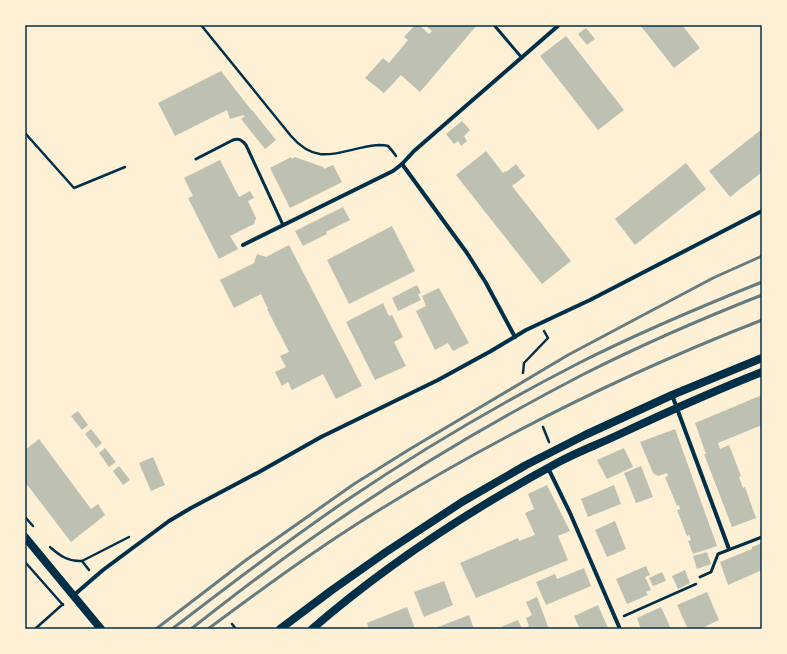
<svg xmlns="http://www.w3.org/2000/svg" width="787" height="654" font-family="Bitter,serif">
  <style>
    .building { fill: #bec0b2 }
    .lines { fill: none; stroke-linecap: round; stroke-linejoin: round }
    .path { stroke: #003049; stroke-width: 2.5 }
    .service { stroke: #003049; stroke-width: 3 }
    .minor { stroke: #003049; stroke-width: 4 }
    .secondary { stroke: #003049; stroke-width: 8 }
    .rail { stroke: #657d81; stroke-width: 3 }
    .neatline { fill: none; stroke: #003049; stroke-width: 1.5 }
  </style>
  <rect width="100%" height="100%" fill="#fdf0d5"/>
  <g class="building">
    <path d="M415 25H419L429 34 432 31 425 25H477L420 92 401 75 384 93 365 78 383 58 389 63 408 40 404 37Z"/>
    <path d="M640 25H682L700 48 674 68Z"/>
    <path d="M586 28 595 39 587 45 578 34Z"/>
    <path d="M566 36 624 110 598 130 540 56Z"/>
    <path d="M221 71 252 111V110L276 140 265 149 241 119 245 116 243 115 230 119 227 110 175 136 158 103Z"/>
    <path d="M462 121 470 130 464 136 467 141 461 146 458 141 454 144 446 134Z"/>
    <path d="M762 129V172L730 197 709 171Z"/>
    <path d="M486 151 503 173 505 171 506 172 516 164 525 176 512 186 571 261 542 284 456 175Z"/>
    <path d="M291 157 292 159 295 157 323 167 324 169 333 165 342 182 290 208 270 168Z"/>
    <path d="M220 160 239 197 250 191 254 198 248 201 256 218 254 224 230 236 238 249 219 259 188 198 193 196 184 178Z"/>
    <path d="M686 163 706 189 635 245 615 219Z"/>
    <path d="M343 207 350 220 326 232 327 234 303 246 295 231Z"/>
    <path d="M392 226 415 271 349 304 327 260Z"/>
    <path d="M289 245 362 386 336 399 323 374 292 390 288 382 282 386 275 372 286 367 280 356 289 352 267 309H268L261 294 234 308 220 280 254 263 257 254 266 257Z"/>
    <path d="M417 285 421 293 418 294 421 300 398 311 392 298Z"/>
    <path d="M439 288 469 343 453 351 448 343 435 350 416 311 426 306 422 296Z"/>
    <path d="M383 303 389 316 392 315 403 337 394 342 406 366 375 380 346 322Z"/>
    <path d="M762 395V425L718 443 720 449 729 445 741 476 739 477 743 488 745 487 756 518 732 527 704 454H706L695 423Z"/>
    <path d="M78 411 88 425 82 430 71 416Z"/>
    <path d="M91 429 102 443 96 448 85 434Z"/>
    <path d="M675 429 717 546 693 554 688 541 691 540 689 535 687 536 677 510 680 509 679 505 677 506 665 477 668 476 667 473 658 476 653 473 640 442Z"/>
    <path d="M39 439 91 509 98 504 105 515 71 542 25 482V450Z"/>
    <path d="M105 448 116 462 109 467 99 453Z"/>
    <path d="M624 448 633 467 607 479 597 460Z"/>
    <path d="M153 457 165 485 151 491 139 463Z"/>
    <path d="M119 466 130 480 123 485 113 471Z"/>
    <path d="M641 466 653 497 636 503 624 473Z"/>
    <path d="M547 485 570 531 558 536 568 560 476 598 460 563 518 538 519 541 535 535 525 513 534 509 528 494Z"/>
    <path d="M614 485 621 504 588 517 581 499Z"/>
    <path d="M615 521 626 549 607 557 595 530Z"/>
    <path d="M762 543V570L728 585 720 562 752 549V547Z"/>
    <path d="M707 552 711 564 697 569 693 556Z"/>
    <path d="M646 566 650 575 645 577 651 590 646 592 648 595 627 604 616 579Z"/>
    <path d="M584 568 591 586 546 605 536 582 555 574 557 579Z"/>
    <path d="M685 570 690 583 678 589 672 576Z"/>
    <path d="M662 572 666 581 653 586 649 578Z"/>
    <path d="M444 581 453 605 424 617 414 592Z"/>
    <path d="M707 592 719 620 700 629H688L677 605Z"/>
    <path d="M537 597 549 629H502L501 627 518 620 522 629 529 626 526 618 532 615 526 602Z"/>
    <path d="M598 605 608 628 604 629H580L574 616Z"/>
    <path d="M407 607 415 629H369L367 623Z"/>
    <path d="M661 607 671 629H641L637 618Z"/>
    <path d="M469 615 474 629H433Z"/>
  </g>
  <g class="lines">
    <g class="path">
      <path d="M201 25 291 136C320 170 344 147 379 145 382 145 385 145 388 146 391 149 394 153 396 156"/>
      <path d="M25 133 74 188 125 167"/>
      <path d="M523 373 524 363 548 338 544 331"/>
      <path d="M543 427 549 442"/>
      <path d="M25 517 33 526"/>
      <path d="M50 547C60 556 69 562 82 561L89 570"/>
      <path d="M82 561 129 537"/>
      <path d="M25 562 63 605"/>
      <path d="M624 616 696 584"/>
      <path d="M232 624 236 629"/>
      <path d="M35 629 63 604"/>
    </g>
    <g class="service">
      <path d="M494 25 522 58"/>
      <path d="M196 159 233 140C239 138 242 140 246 145L283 225"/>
      <path d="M700 577 711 572 718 554 762 537"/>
    </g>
    <g class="minor">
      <path d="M402 164 467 253 486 283 515 337"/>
      <path d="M243 245 393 171 402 164 414 151 559 25"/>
      <path d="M672 395 729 549"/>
      <path d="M548 468 570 513 620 629"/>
      <path d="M74 595 103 570 169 521 191 508 259 472 321 437 438 380 491 351 526 330 590 300 762 211"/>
    </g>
    <g class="secondary">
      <path d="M25 537 101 629"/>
      <path d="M280 629 332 590 386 552 462 502 526 465 585 435 672 395 762 358"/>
      <path d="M312 629C387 564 470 510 557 463 577 452 599 444 620 434 667 412 714 391 762 372"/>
    </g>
    <g class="rail">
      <path d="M156 629 246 560 354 484 410 449 568 355 713 278 762 256"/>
      <path d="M172 629C229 585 287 541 347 500 421 450 499 404 579 363 638 333 700 307 762 282"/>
      <path d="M191 629C214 611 237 593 260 576 361 500 470 433 582 375 641 345 701 319 762 295"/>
      <path d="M208 629C258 592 308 555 360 522 488 441 621 375 762 320"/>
    </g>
  </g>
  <rect width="787" height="654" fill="none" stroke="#fdf0d5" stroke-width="52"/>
  <rect x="26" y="26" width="735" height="602" class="neatline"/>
</svg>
